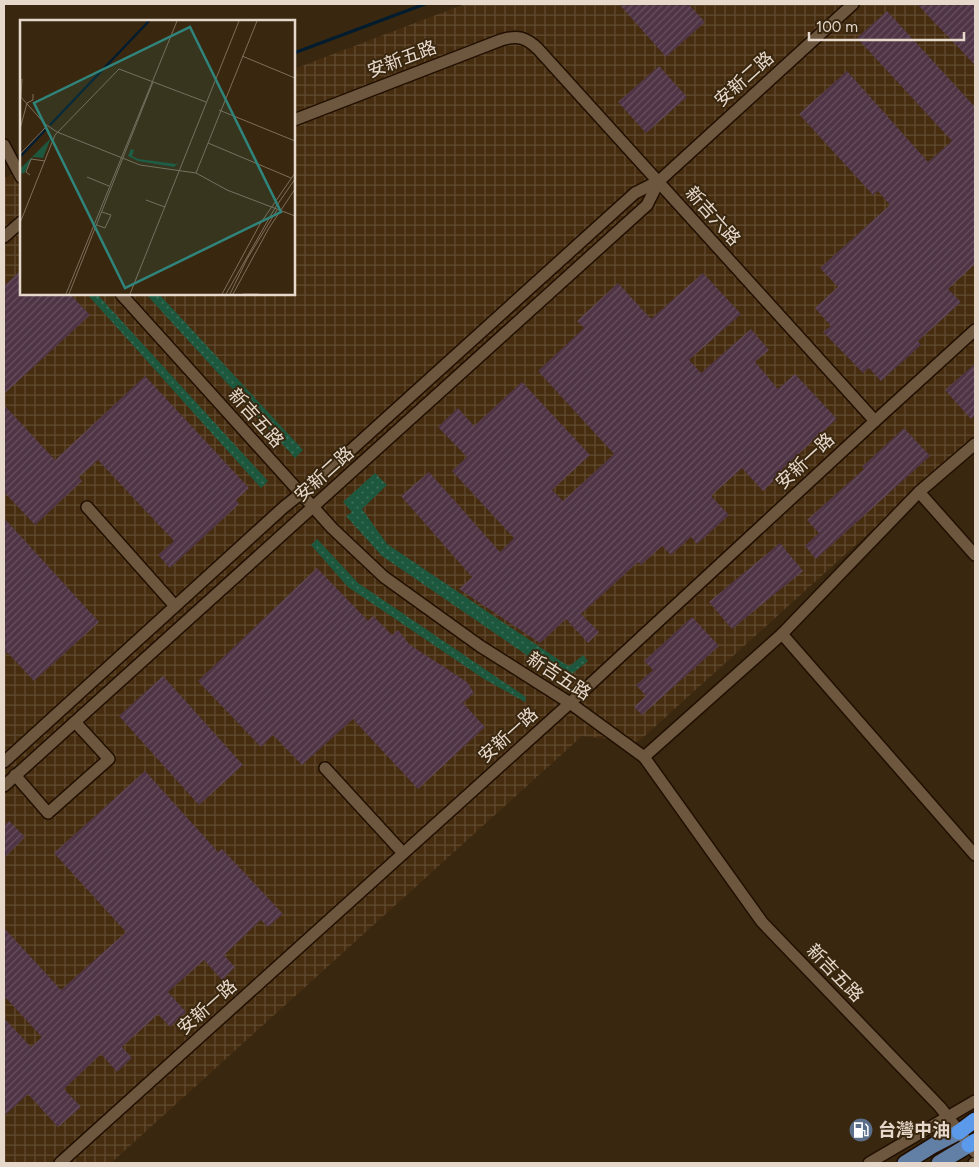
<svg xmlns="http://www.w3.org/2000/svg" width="979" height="1167" font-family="Figtree,'Noto Sans TC',sans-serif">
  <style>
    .industrial { fill: url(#industrial-grid) }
    .grass { fill: url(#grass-dots) }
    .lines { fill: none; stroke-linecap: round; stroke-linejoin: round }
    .stream { stroke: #021c2f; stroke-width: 3 }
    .building { fill: url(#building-hatch) }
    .minor-casing { stroke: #210f00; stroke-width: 14 }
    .major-casing { stroke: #210f00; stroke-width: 18 }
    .highway-casing { stroke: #210f00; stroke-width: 18 }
    .minor { stroke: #6d573f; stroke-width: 11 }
    .major { stroke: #627fa6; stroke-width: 15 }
    .highway { stroke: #5b99eb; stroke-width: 15 }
    .labels { text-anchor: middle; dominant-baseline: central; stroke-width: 4; stroke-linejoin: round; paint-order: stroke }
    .street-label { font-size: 18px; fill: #e6d9cb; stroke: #3a2710 }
    .poi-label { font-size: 18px; font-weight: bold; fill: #e6d9cb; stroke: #3a2710; text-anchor: start }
    .inset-river { fill: none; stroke: #021c2f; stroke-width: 2.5 }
    .inset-road { fill: none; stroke: #7f6e5b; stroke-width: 1 }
    .view { fill: #2f857c; fill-opacity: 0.15; stroke: #2f857c; stroke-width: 2.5 }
    .inset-edge { fill: none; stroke: #e6d9cb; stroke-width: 2.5 }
  </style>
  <defs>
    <pattern id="industrial-grid" width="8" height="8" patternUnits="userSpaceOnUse" patternTransform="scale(1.25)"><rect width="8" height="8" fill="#462d0f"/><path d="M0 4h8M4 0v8" fill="none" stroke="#614b31"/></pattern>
    <pattern id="grass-dots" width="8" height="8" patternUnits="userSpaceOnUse" patternTransform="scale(1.25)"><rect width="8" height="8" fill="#1c573e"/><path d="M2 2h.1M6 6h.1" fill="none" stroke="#3d6f59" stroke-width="1.8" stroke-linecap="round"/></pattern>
    <pattern id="building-hatch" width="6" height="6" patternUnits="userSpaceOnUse" patternTransform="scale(1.25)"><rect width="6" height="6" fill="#4f3445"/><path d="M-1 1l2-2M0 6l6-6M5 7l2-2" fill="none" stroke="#68515e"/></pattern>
  </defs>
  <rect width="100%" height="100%" fill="#3a2710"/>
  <path class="industrial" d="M465 4H975V437L638 742 582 736 111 1163H4V178L21 172V294H294V69Z"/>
  <g class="grass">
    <path d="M87 294H97L268 481 261 488Z"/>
    <path d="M146 294H159L303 450 295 458Z"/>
    <path d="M375 473 387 485 362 509 387 544 565 664 570 666 583 655 588 661 572 674 561 669 550 671 382 556 346 516 352 512 343 502Z"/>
    <path d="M317 539 358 583 526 697 525 702 484 679 348 587 311 545Z"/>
  </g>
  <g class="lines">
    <g class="stream">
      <path d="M294 53 425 4"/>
      <path d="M20 155H21"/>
    </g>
  </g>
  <g class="building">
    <path d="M619 4H688L705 22 666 57Z"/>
    <path d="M917 4H975V65Z"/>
    <path d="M887 11 975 107V264L948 289 961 302 918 341 921 345 881 381 869 368 863 373 830 339 823 332 831 326 815 308 838 287 820 268 890 205 878 191 873 195 799 114 847 71 928 162 952 141 857 38Z"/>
    <path d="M659 66 687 97 646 133 618 102Z"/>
    <path d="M21 270V294H70L90 315 4 394V286Z"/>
    <path d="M703 273 741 314 689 360 701 373 751 329 769 350 755 362 778 389 795 374 837 419 782 469 784 471 763 491 742 468 711 496 729 515 697 544 691 537 671 555 662 546 641 565 638 562 581 614 599 632 588 643 566 619 540 643 459 589 472 577 401 496 429 472 500 552 514 538 452 471 467 457 438 427 458 408 474 426 522 382 590 455 552 490 563 501 614 454 538 371 584 328 577 321 618 283 651 319Z"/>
    <path d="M975 364V415L971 419 945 390Z"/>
    <path d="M145 376 249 488 236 500 239 504 170 568 158 555 174 541 98 460 79 477 82 481 35 525 4 492V405L55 460Z"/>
    <path d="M904 428 930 456 816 559 805 546 819 533 807 520 864 469 862 467Z"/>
    <path d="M4 518 99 622 34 681 7 652 4 656Z"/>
    <path d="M780 543 803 571 732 629 709 602Z"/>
    <path d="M317 568 368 621 373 616 392 635 398 630 410 645 467 682 474 693 463 703 485 727 418 789 353 719 302 765 273 735 261 747 198 681Z"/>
    <path d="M692 617 719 646 642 715 634 707 646 696 636 685 653 670 644 661Z"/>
    <path d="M163 676 243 765 199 805 119 716Z"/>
    <path d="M145 771 218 852 222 849 283 914 268 927 261 920 224 955 235 967 222 980 204 960 168 992 186 1012 170 1027 158 1014 122 1047 132 1058 117 1072 101 1054 64 1089 81 1107 58 1127 28 1094 4 1116V1018L31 1047 42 1037 4 996V928L61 990 126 932 54 853Z"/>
    <path d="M9 821 25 837 4 858V826Z"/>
  </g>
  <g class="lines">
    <defs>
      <g id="minor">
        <path d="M294 120 501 40C517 35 526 37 538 49L875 421"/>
        <path d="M4 145 21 177"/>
        <path d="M4 237 21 222"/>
        <path d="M121 294 332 528 384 577 480 646 570 703 644 757 762 922 940 1107 975 1152"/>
        <path d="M919 492 975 555"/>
        <path d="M87 507 175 606"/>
        <path d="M782 634 975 855"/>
        <path d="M644 757 782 634 919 492 975 444"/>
        <path d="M4 762 284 507 319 479 635 193 659 181 853 4"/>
        <path d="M325 768 403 853"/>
        <path d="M15 775 48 813 109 759 75 722"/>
        <path d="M4 786 647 205 659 181"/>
        <path d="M60 1163 570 703 875 421 975 330"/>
        <path d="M869 1163 975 1101"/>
        <path d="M974 1163H975"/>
      </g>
      <g id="major">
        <path d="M905 1163 934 1145 959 1132"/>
        <path d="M939 1163 969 1145"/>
      </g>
      <g id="highway">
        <path d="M959 1132 975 1120"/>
        <path d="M969 1145 975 1141"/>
      </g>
    </defs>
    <use href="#minor" class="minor-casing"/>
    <use href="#major" class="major-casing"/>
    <use href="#highway" class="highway-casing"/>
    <use href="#minor" class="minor"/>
    <use href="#major" class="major"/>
    <use href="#highway" class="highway"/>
  </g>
  <defs>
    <symbol id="fuel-disc" viewBox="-11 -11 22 22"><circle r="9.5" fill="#5c6f8a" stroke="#3a2710"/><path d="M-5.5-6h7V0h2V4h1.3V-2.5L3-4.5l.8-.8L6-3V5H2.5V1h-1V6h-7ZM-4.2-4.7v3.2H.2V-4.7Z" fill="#fff"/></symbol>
  </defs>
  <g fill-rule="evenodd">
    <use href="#fuel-disc" x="847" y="1116" width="28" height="28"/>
  </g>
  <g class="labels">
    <g class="street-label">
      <text transform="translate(402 59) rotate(-21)">安新五路</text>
      <text transform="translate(744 79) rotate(-42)">安新二路</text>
      <text transform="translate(713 216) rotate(48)">新吉六路</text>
      <text transform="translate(256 418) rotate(48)">新吉五路</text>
      <text transform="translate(805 461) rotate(-43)">安新一路</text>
      <text transform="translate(324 474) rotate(-42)">安新二路</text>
      <text transform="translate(559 676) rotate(33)">新吉五路</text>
      <text transform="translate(508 735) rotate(-42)">安新一路</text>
      <text transform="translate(835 973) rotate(46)">新吉五路</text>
      <text transform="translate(207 1007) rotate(-42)">安新一路</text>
    </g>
    <g class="poi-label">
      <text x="878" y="1130">台灣中油</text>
    </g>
  </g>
  <g transform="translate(20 20)">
    <rect width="275" height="275" fill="#3a2710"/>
    <path d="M31 118 23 138 13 137 4 154 0 152V149ZM111 129 114 130 112 136 118 139 156 144 159 142 154 147 118 141 108 136Z" fill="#1c573e"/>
    <path class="inset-river" d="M30 105 129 1M0 137 26 109"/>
    <path class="inset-road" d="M222 36 275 58M0 76 25 104 37 112 120 145 176 153 207 170 275 196M1 77 2 59M199 90 275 121M0 109 7 83 13 80V74M188 123 271 158M0 134 27 106M176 153 237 1M10 155 6 152 11 139 25 141M67 157 89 166M126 180 145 187M255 188 275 159M0 203 35 115 99 49 186 82M77 205 85 208 91 195 82 192M46 274 157 1M49 274 133 62M110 274 219 1M202 274 240 204 275 153M206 274 255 188M210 274 227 239 257 190M213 274 249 208 275 169M223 274H239"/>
    <path class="view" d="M170 7 261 192 105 268 14 83Z"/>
    <rect width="275" height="275" class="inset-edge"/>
  </g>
  <rect width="979" height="1167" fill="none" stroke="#e6d9cb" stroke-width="10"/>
  <path d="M809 32v8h155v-8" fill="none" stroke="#e6d9cb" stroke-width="2.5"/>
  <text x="816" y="32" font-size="15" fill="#e6d9cb" stroke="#3a2710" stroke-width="4" paint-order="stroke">100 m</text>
</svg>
